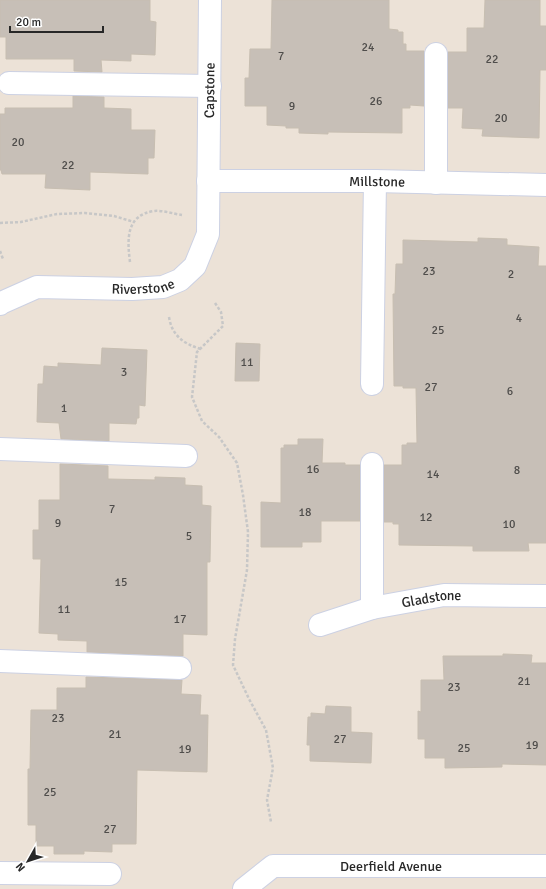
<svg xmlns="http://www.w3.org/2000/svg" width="546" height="889" font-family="Signika,sans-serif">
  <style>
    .building { fill: #c7bfb7; stroke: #c7beb1 }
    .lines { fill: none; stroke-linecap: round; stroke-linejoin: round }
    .minor-casing { stroke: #ccd1e3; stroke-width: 24 }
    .path { stroke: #c7c7c7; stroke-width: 2.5; stroke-dasharray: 3 2; stroke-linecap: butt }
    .minor { stroke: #fff; stroke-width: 22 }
    .labels { text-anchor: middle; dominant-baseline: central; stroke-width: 3; stroke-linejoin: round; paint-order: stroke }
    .number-label { font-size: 12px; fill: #4f4d4b }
    .street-label { font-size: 14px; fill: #272727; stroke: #fff }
  </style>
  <rect width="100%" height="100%" fill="#ece2d7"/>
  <g class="building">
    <path d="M0 0H150V21L156 22 155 55 131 54V61L101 60 102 72 74 71V59H6V37H0Z"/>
    <path d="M272 0H389V29L398 30V32H403V44H406V51H424V106L410 105V108H402V133L328 132V134L299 133V128H286V126L267 125V106H245V78H249L250 49H271Z"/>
    <path d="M485 0H540V26H546V70H540L539 138 482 136 483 129 462 128 463 108H448V52H467V28H484Z"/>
    <path d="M73 96 104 97V108L131 109V130H155L154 158H148V174L90 172V190L45 188 46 174H2L1 170H0V114H5V108H73Z"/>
    <path d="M478 238 507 239V245L539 247 538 266H546V543H528L529 551H473V546L399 545V524H393V522H384V465H402V445H407V443H417L416 388H403V386H394L393 294H395L396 264H403V240L478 242Z"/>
    <path d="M236 343 260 344 259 381H235Z"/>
    <path d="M102 348 147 350 145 406 139 405V418H137L136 424 109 423V441L61 439 59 423 37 422 38 384H43L44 366 58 367V363L101 365Z"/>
    <path d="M298 439H323L322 463H345V465H360V521H321V542H302V547H261V502L281 503V448H284V445H298Z"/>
    <path d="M60 464 108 466V479L155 480V477L185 478V485L202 486V505L211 506 210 562H207V635L183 634V656L87 652V641L58 640V634L39 633 41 559H33V530H39V500H60Z"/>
    <path d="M503 654 532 655 531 663H546V765L502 764V767L445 768V758H425V739H418V711L421 712V680H444L443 656H503Z"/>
    <path d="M86 677 182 680 181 694 201 695 200 715H208L207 772 137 770 136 844H112V852L84 851V854H54V846H36V825H28V769H30L31 710H57V688H86Z"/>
    <path d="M326 706 351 707V732L372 733 371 763 310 761V745H307L308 717H311V713L325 714Z"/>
  </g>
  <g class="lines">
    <defs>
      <g id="minor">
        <path d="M436 54V183"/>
        <path d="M9 83 210 86"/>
        <path id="s1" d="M208 181H375L546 185"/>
        <path id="s2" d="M0 304 1 303 37 287 132 289 163 287 180 280 195 266 208 234 210 0"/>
        <path d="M372 384 375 181"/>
        <path d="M0 449 186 456"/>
        <path d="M372 464V608"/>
        <path id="s3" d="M320 625 372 608 444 595 546 596"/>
        <path d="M0 661 180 668"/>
        <path d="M0 873 110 874"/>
        <path id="s4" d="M244 889 273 866H546"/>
      </g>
    </defs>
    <use href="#minor" class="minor-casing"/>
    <g class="path">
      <path d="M0 223 21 222 57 214 85 213 114 216 134 222"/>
      <path d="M0 251 3 259"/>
      <path d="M130 262C127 239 126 215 154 211 162 210 174 214 182 215"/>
      <path d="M215 303 221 312 223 326 197 352 192 397 202 421 219 437 237 463 243 495 248 532 247 570 235 639 233 665 249 699 266 730 273 768 267 800 271 822"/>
      <path d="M169 317C172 336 184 344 201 349"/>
    </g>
    <use href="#minor" class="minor"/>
  </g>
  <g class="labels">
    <g class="number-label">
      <text x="368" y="47">24</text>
      <text x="281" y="56">7</text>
      <text x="492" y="59">22</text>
      <text x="376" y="101">26</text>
      <text x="292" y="106">9</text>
      <text x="501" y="118">20</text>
      <text x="18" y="142">20</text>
      <text x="68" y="165">22</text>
      <text x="429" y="271">23</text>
      <text x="511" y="274">2</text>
      <text x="519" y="318">4</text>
      <text x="438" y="330">25</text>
      <text x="247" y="362">11</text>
      <text x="124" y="372">3</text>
      <text x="431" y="387">27</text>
      <text x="510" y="391">6</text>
      <text x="64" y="408">1</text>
      <text x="313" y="469">16</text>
      <text x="517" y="470">8</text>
      <text x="433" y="474">14</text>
      <text x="112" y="509">7</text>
      <text x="305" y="512">18</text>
      <text x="426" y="517">12</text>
      <text x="58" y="523">9</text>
      <text x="509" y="524">10</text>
      <text x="189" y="536">5</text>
      <text x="121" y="582">15</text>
      <text x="64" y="609">11</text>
      <text x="180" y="619">17</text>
      <text x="524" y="681">21</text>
      <text x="454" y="687">23</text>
      <text x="58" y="718">23</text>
      <text x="115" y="734">21</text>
      <text x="340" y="739">27</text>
      <text x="532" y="745">19</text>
      <text x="464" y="748">25</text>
      <text x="185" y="749">19</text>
      <text x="50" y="792">25</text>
      <text x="110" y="829">27</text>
    </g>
    <g class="street-label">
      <text stroke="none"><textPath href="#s2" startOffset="384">Capstone</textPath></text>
      <text stroke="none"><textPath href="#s1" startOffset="169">Millstone</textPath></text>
      <text stroke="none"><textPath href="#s2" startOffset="147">Riverstone</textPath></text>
      <text stroke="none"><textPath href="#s3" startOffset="115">Gladstone</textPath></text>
      <text stroke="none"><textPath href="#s4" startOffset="155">Deerfield Avenue</textPath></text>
    </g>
  </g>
  <g transform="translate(28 861) rotate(231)" stroke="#ffffff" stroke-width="3" paint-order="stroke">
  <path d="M0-3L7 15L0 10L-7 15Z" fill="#272727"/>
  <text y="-6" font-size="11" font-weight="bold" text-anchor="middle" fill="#272727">N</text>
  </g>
  <path d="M10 26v6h93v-6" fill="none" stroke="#272727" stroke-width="2"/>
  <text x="16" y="26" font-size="12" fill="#272727" stroke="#ffffff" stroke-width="3" paint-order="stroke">20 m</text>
</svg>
